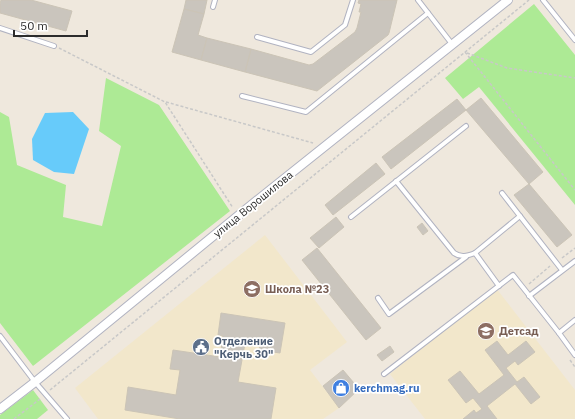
<svg xmlns="http://www.w3.org/2000/svg" width="575" height="419" font-family="'IBM Plex Sans',sans-serif">
  <style>
    .education { fill: #f2e7cb }
    .green { fill: #adea95 }
    .water { fill: #67cbfa }
    .building { fill: #cac5bd; stroke: #cbc4b6 }
    .lines { fill: none; stroke-linecap: round; stroke-linejoin: round }
    .service-casing { stroke: #b1b3c1; stroke-width: 6 }
    .minor-casing { stroke: #b1b3c1; stroke-width: 10 }
    .path { stroke: #c8c8c8; stroke-width: 1.5; stroke-dasharray: 3 2; stroke-linecap: butt }
    .service { stroke: #fff; stroke-width: 4 }
    .minor { stroke: #fff; stroke-width: 8 }
    .labels { text-anchor: middle; dominant-baseline: central; stroke-width: 3.5; stroke-linejoin: round; paint-order: stroke }
    .street-label { font-size: 11px; fill: #2c2c2c; stroke: #fff }
    .education-label { font-size: 11px; font-weight: bold; fill: #785e54; stroke: #fff; text-anchor: start }
    .service-label { font-size: 11px; font-weight: bold; fill: #4e5e75; stroke: #fff; text-anchor: start }
    .shop-label { font-size: 11px; font-weight: bold; fill: #366cbe; stroke: #fff; text-anchor: start }
  </style>
  <rect width="100%" height="100%" fill="#efe8dd"/>
  <g class="education">
    <path d="M265 235 347 342 310 370 339 408 323 419H98L75 388Z"/>
    <path d="M496 288 575 390V419H425L390 374Z"/>
  </g>
  <g class="green">
    <path d="M534 4 575 55V205L479 87 463 99 445 78Z"/>
    <path d="M106 78 159 105 230 211 33 366 0 323V112L9 117 17 165 66 185 63 217 102 226 121 146 99 131Z"/>
    <path d="M33 390 48 410 37 419H0V415Z"/>
  </g>
  <path class="water" d="M73 112 89 129 74 174 54 172 33 160 32 139 45 113Z"/>
  <g class="building">
    <path d="M1 0H31L72 11 66 31 0 13V4Z"/>
    <path d="M186 0H207L204 14 184 9Z"/>
    <path d="M359 0H397L389 33 388 35 317 91 245 72 251 49 309 65 313 64 355 32 357 28 361 12H359L361 4 358 3Z"/>
    <path d="M184 9 204 14 198 35 207 38 201 60 172 52Z"/>
    <path d="M207 38 251 49 245 72 201 60Z"/>
    <path d="M481 98 543 172 529 184 466 110Z"/>
    <path d="M457 99 466 110 391 169 382 157Z"/>
    <path d="M376 163 385 174 333 215 325 205Z"/>
    <path d="M529 184 572 235 557 247 514 195Z"/>
    <path d="M336 217 344 227 319 248 310 238Z"/>
    <path d="M422 223 428 231 423 235 417 227Z"/>
    <path d="M317 248 381 328 366 340 302 260Z"/>
    <path d="M221 313 285 323 280 353 259 350 261 341 246 338 238 382 276 388 271 419H180L125 410 128 387 176 395 180 370 170 369 173 350 220 357 223 336 218 335Z"/>
    <path d="M497 341 508 355 526 341 535 352 518 365 515 361 506 368 517 382 524 377 540 397 531 404 515 384 487 406 497 419H463L474 410 476 413 482 409 473 398 466 403 448 380 460 371 479 394 504 375 485 350Z"/>
    <path d="M390 346 394 352 382 361 377 355Z"/>
    <path d="M343 370 359 389 339 408 323 386Z"/>
  </g>
  <g class="lines">
    <defs>
      <g id="service">
        <path d="M418 0 452 44"/>
        <path d="M543 0 575 40"/>
        <path d="M213 7 215 0"/>
        <path d="M0 28 54 46"/>
        <path d="M257 37 311 52 345 25 353 0"/>
        <path d="M242 96 306 112 428 13"/>
        <path d="M396 181 454 253C461 258 467 256 475 253L520 216"/>
        <path d="M502 193 562 270"/>
        <path d="M351 217 466 126"/>
        <path d="M475 253 499 286"/>
        <path d="M529 296 575 261"/>
        <path d="M378 298 389 314 466 257"/>
        <path d="M575 320 559 333 575 355"/>
        <path d="M0 336 35 382 67 419"/>
        <path d="M384 374 513 275 559 333"/>
      </g>
      <path id="minor" d="M0 409 35 382 245 210 508 0"/>
    </defs>
    <use href="#service" class="service-casing"/>
    <use href="#minor" class="minor-casing"/>
    <g class="path">
      <path d="M59 48 165 102 233 208"/>
      <path d="M465 52 575 190"/>
      <path d="M467 53 507 68 575 78"/>
      <path d="M166 102 313 143"/>
      <path d="M562 258 575 248"/>
      <path d="M529 284 550 266"/>
      <path d="M570 360 575 367"/>
      <path d="M50 390 529 0"/>
      <path d="M14 419 40 399"/>
    </g>
    <use href="#service" class="service"/>
    <use href="#minor" class="minor"/>
  </g>
  <defs>
    <symbol id="school-disc" viewBox="-11 -11 22 22"><circle r="9.5" fill="#8d6e63" stroke="#fff"/><path d="M0-5L7-2L0 1L-7-2ZM-4 1L0 2.5L4 1V4Q0 6-4 4Z" fill="#fff"/></symbol>
    <symbol id="civic-disc" viewBox="-11 -11 22 22"><circle r="9.5" fill="#5c6f8a" stroke="#fff"/><path d="M-.6-6.5H3V-4.5H.6V-3L4-1V1h2V6H-6V1h2V-1L-.6-3ZM-1.2 2.5V6h2.4V2.5Z" fill="#fff"/></symbol>
    <symbol id="shop-disc" viewBox="-11 -11 22 22"><circle r="9.5" fill="#3f7fe0" stroke="#fff"/><path d="M-5-2.5h2.3a2.7 3.5 0 0 1 5.4 0H5L5.5 6h-11ZM-1.5-2.5h3a1.5 2.3 0 0 0-3 0Z" fill="#fff"/></symbol>
  </defs>
  <g fill-rule="evenodd">
    <use href="#school-disc" x="242" y="279" width="20" height="20"/>
    <use href="#school-disc" x="476" y="321" width="20" height="20"/>
    <use href="#civic-disc" x="191" y="337" width="20" height="20"/>
    <use href="#shop-disc" x="331" y="378" width="20" height="20"/>
  </g>
  <g class="labels">
    <g class="street-label">
      <text transform="translate(253 204) rotate(-39)">улица Ворошилова</text>
    </g>
    <g class="education-label">
      <text x="265" y="289">Школа №23</text>
      <text x="499" y="331">Детсад</text>
    </g>
    <g class="service-label">
      <text x="214" y="341">Отделение<tspan x="214" dy="13">"Керчь 30"</tspan></text>
    </g>
    <g class="shop-label">
      <text x="354" y="388">kerchmag.ru</text>
    </g>
  </g>
  <path d="M14 30v6h73v-6" fill="none" stroke="#2c2c2c" stroke-width="2"/>
  <text x="20" y="30" font-size="12" fill="#2c2c2c" stroke="#ffffff" stroke-width="3" paint-order="stroke">50 m</text>
</svg>
